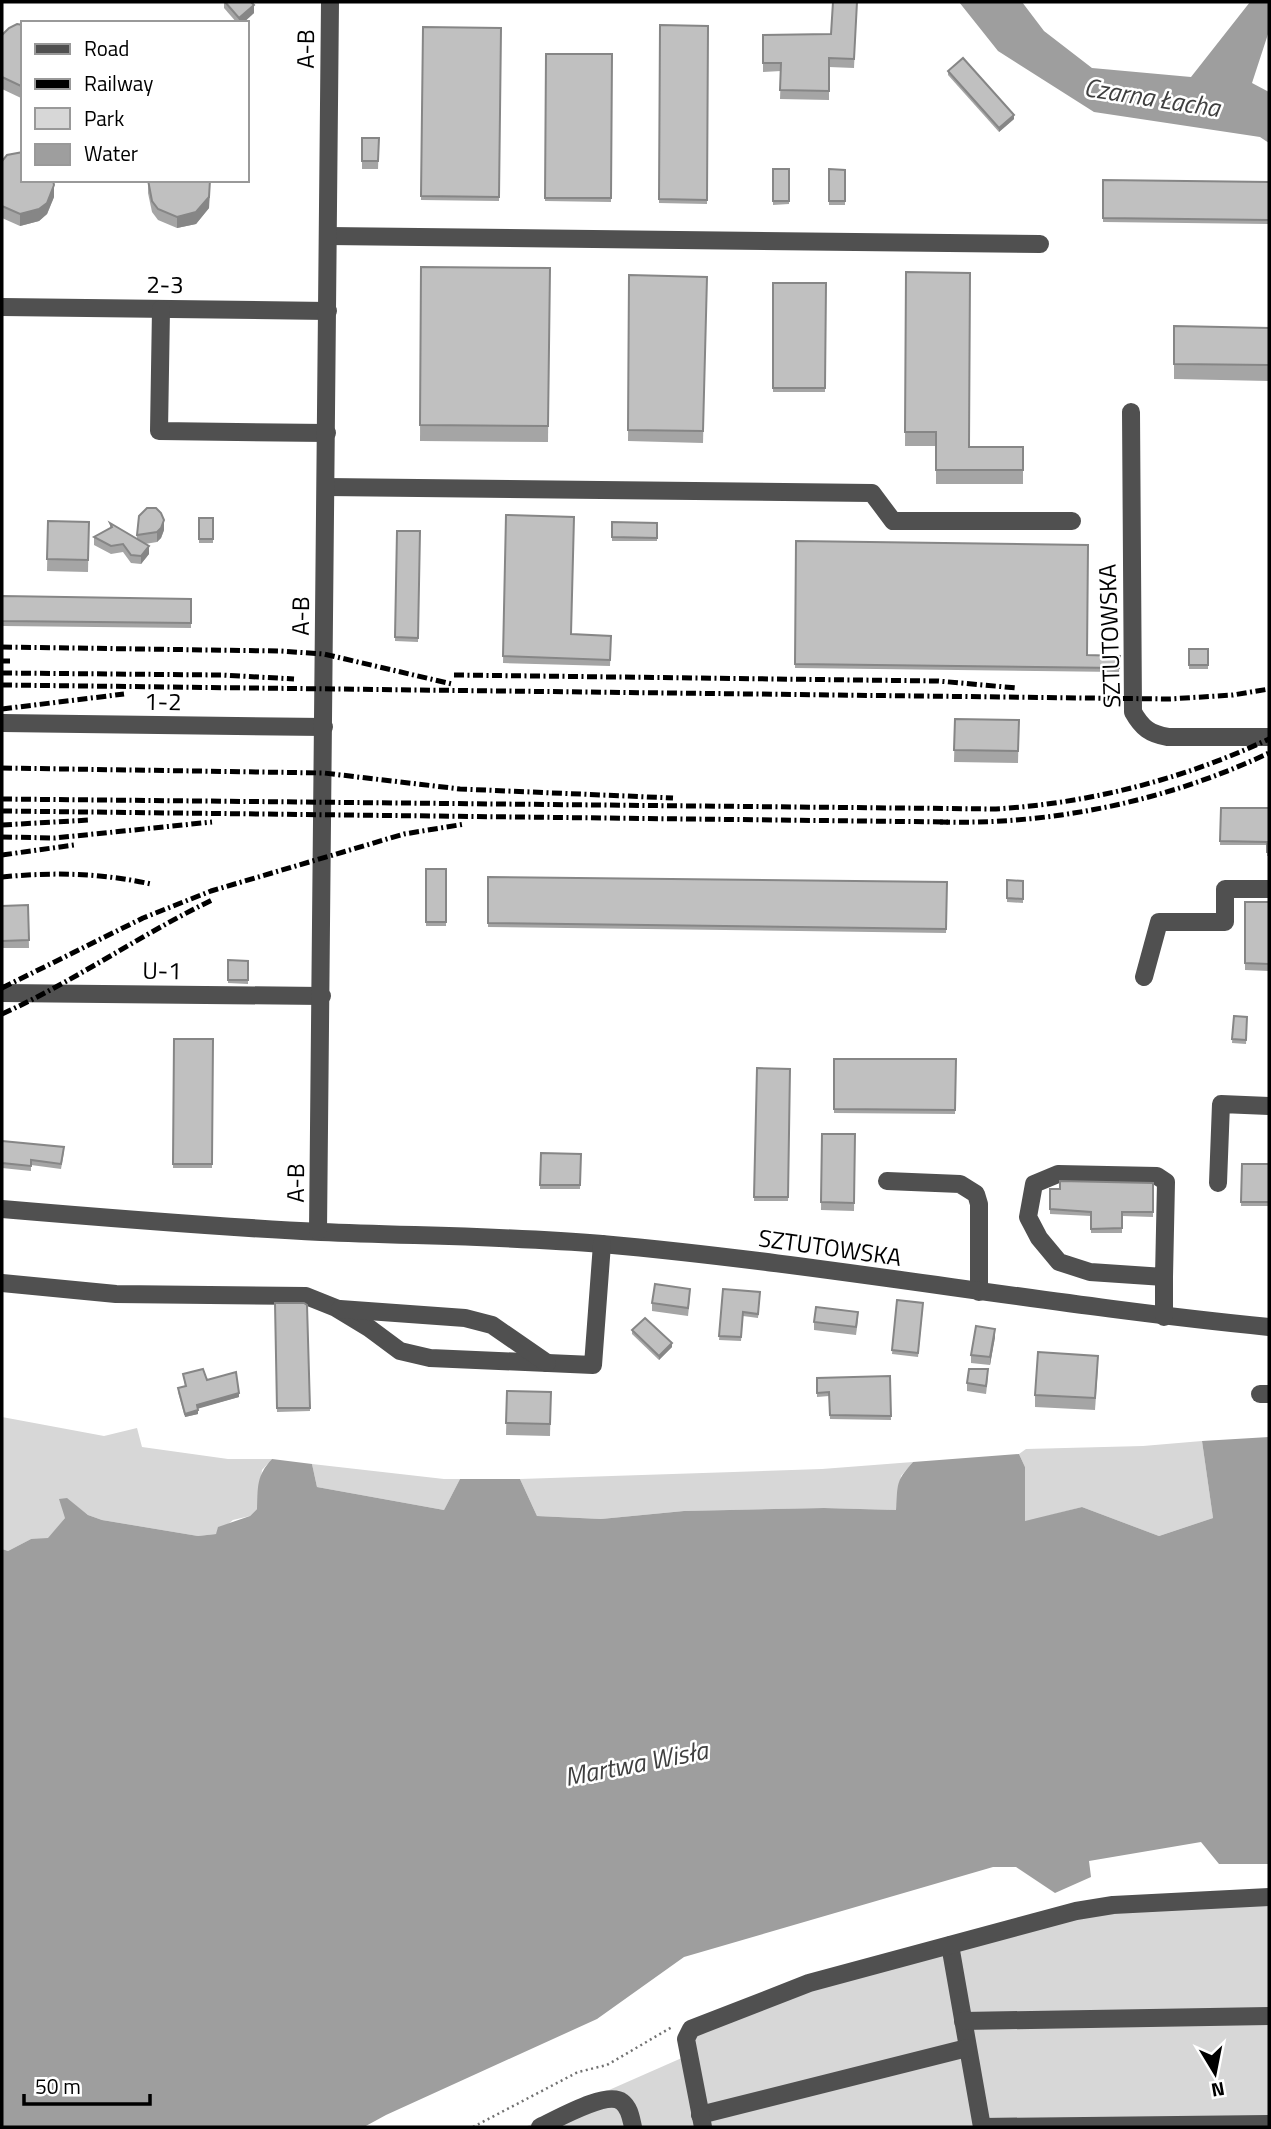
<svg xmlns="http://www.w3.org/2000/svg" width="1271" height="2129" font-family="'Titillium Web',sans-serif">
  <style>
    .green { fill: #d7d7d7 }
    .water { fill: #9e9e9e }
    .lines { fill: none; stroke-linecap: round; stroke-linejoin: round }
    .path { stroke: #727272; stroke-width: 2.5; stroke-dasharray: 2 3.5; stroke-linecap: butt }
    .minor { stroke: #505050; stroke-width: 18 }
    .rail { stroke: #000; stroke-width: 5; stroke-dasharray: 10 3.5 2 3.5; stroke-linecap: butt }
    .wall { fill: #a5a5a5 }
    .shaded-wall { fill: #868686 }
    .building { fill: #c0c0c0; stroke: #868686; stroke-width: 2 }
    .labels { text-anchor: middle; dominant-baseline: central; stroke-width: 5; stroke-linejoin: round; paint-order: stroke }
    .street-label { font-size: 24px; fill: #000; stroke: #fff }
    .water-label { font-size: 26px; font-style: italic; fill: #3f3f3f; stroke: #fff }
  </style>
  <rect width="100%" height="100%" fill="#fff"/>
  <g class="green">
    <path d="M2 1417 104 1436 137 1428 142 1447 228 1459H272L262 1470 257 1509 250 1516 233 1520 216 1534 198 1536 102 1520 88 1515 66 1498 65 1518 48 1539H31L8 1551 2 1549Z"/>
    <path d="M1202 1441 1213 1518 1159 1536 1082 1507 1025 1522V1467L1019 1454 1026 1449 1143 1446Z"/>
    <path d="M913 1462 901 1476 896 1510 824 1508 684 1511 601 1519 537 1516 520 1479 822 1469Z"/>
    <path d="M312 1464 444 1479H460L444 1510 317 1487Z"/>
    <path d="M1269 1894V2127H525L684 2057 686 2026 1093 1902Z"/>
  </g>
  <g class="water">
    <path d="M959 2H1022L1044 31 1092 68 1191 77 1250 2H1269V31L1252 83 1269 92V143L1260 137 1094 112 998 51Z"/>
    <path d="M1269 1437V1864H1219L1201 1842 1089 1861 1091 1877 1055 1893 1016 1867H993L684 1957 597 2019 386 2115 364 2127H2V1549L8 1551 31 1539 48 1538 65 1518 59 1499 67 1498 88 1515 102 1520 198 1536 216 1534 218 1527 250 1516 257 1509C258 1487 256 1476 272 1459L312 1464 317 1487 444 1510 460 1479H520L537 1516 601 1519 684 1511 824 1508 896 1510C898 1484 895 1482 913 1462L1019 1454 1025 1467V1521L1082 1507 1159 1536 1213 1518 1202 1441Z"/>
  </g>
  <g class="lines">
    <path class="path" d="M473 2127 578 2072 607 2065 672 2027"/>
    <g class="minor">
      <path d="M328 236 1040 244"/>
      <path d="M2 307 328 311"/>
      <path d="M161 309 159 431 327 433"/>
      <path d="M1131 412 1133 712C1142 728 1150 734 1168 737H1269"/>
      <path d="M326 487 872 493 893 521H1072"/>
      <path d="M2 723 324 727"/>
      <path d="M1144 977 1159 922H1225V889H1269"/>
      <path d="M2 993 322 996"/>
      <path d="M887 1181 960 1184 976 1194 979 1204V1292"/>
      <path d="M1218 1183 1221 1104 1269 1106"/>
      <path d="M2 1209C108 1218 214 1227 321 1232 415 1236 509 1236 602 1244 825 1264 1046 1305 1269 1327"/>
      <path d="M318 1231 330 2"/>
      <path d="M2 1283 116 1294 306 1296 336 1308 369 1328 400 1351 430 1358 593 1365 602 1244"/>
      <path d="M340 1309 465 1318 492 1325 547 1363"/>
      <path d="M1164 1317V1277L1166 1182 1157 1176 1058 1174 1034 1184 1028 1217 1039 1238 1059 1262 1090 1272 1164 1277"/>
      <path d="M1260 1394H1269"/>
      <path d="M950 1945 982 2127"/>
      <path d="M963 2021 1269 2016"/>
      <path d="M700 2115 967 2048"/>
      <path d="M540 2127C556 2120 607 2090 622 2102 630 2108 631 2119 633 2127"/>
      <path d="M703 2127 686 2039 691 2029 809 1983 1076 1911 1113 1905 1269 1897"/>
      <path d="M982 2127 1269 2124"/>
    </g>
    <g class="rail">
      <path d="M2 647 280 651 324 654 452 684"/>
      <path d="M2 661H10"/>
      <path d="M2 673 221 675 294 679"/>
      <path d="M454 675 938 681 1017 688"/>
      <path d="M2 685 1169 699 1233 695 1269 689"/>
      <path d="M2 709 124 694"/>
      <path d="M2 768 324 773 460 789 673 798"/>
      <path d="M2 799 996 809C1091 803 1184 779 1269 739"/>
      <path d="M2 811 948 822"/>
      <path d="M940 822C1053 825 1167 801 1269 753"/>
      <path d="M2 825 89 820"/>
      <path d="M2 837 55 838 212 822"/>
      <path d="M2 855 74 845"/>
      <path d="M2 877C52 872 101 873 151 884"/>
      <path d="M2 988 143 918 211 891 404 834 465 824"/>
      <path d="M2 1014C75 981 140 935 212 900"/>
    </g>
  </g>
  <g class="wall">
    <path d="M224 2H251L254 13 243 23H237L224 8Z"/>
    <path d="M857 2 854 68 829 67V100L780 99 781 71 763 72V35L831 34Z"/>
    <path d="M23 25V98H21L2 89V35Z"/>
    <path d="M660 25 708 26 707 204 659 203Z"/>
    <path d="M423 27 501 28 499 201 421 200Z"/>
    <path d="M546 54H612L611 202 545 201Z"/>
    <path d="M948 71 1014 119 999 132 948 75Z"/>
    <path d="M362 138H379L378 169H362Z"/>
    <path d="M2 161 54 197 47 214 39 221 20 226 2 218Z"/>
    <path d="M773 169H789V204L773 205Z"/>
    <path d="M829 169 845 170V205H829Z"/>
    <path d="M148 180 210 189 209 208 196 224 177 228 158 220 152 212 148 193Z"/>
    <path d="M1103 180 1269 182V224L1103 222Z"/>
    <path d="M421 267 550 268 548 442 420 441Z"/>
    <path d="M906 272 969 447H1023V484H936V446H905Z"/>
    <path d="M629 275 707 277 703 443 628 441Z"/>
    <path d="M773 283H826L825 392H773Z"/>
    <path d="M1174 326 1269 328V381L1174 379Z"/>
    <path d="M506 515 571 634 611 636 610 666 503 663Z"/>
    <rect x="199" y="518" width="14" height="25"/>
    <path d="M48 521 89 522 88 572 47 571Z"/>
    <path d="M612 522 657 523V541H612Z"/>
    <path d="M110 523 137 539V535L164 530 161 538 157 542 145 544 149 554 141 564 131 563 123 552 111 554 94 545V537L110 528Z"/>
    <path d="M397 531H420L418 642 395 641Z"/>
    <path d="M796 541 1087 655 1120 656 1119 672 795 668Z"/>
    <path d="M2 596 191 599V628L2 626Z"/>
    <rect x="1189" y="649" width="19" height="20"/>
    <path d="M955 719 1019 720 1018 763 954 762Z"/>
    <path d="M1221 808H1269V856H1267V845H1220Z"/>
    <rect x="426" y="869" width="20" height="57"/>
    <path d="M488 877 947 882 946 933 488 927Z"/>
    <path d="M1007 880 1023 881V903L1007 902Z"/>
    <path d="M1245 902H1269V971L1245 970Z"/>
    <path d="M28 905 29 948H2V906Z"/>
    <path d="M228 960 248 961V984L228 983Z"/>
    <path d="M1234 1016 1247 1017 1246 1044 1232 1043Z"/>
    <path d="M174 1039H213L212 1168H173Z"/>
    <path d="M834 1059H956L955 1114 834 1113Z"/>
    <path d="M757 1068 790 1069 788 1201H754Z"/>
    <path d="M822 1134H855L854 1211 821 1210Z"/>
    <path d="M2 1141 64 1152 61 1169 31 1165V1171L2 1168Z"/>
    <path d="M541 1153 581 1154 580 1189H540Z"/>
    <path d="M1242 1164H1269V1206H1241Z"/>
    <path d="M1153 1183V1217L1122 1216V1233H1091V1216L1050 1214V1189Z"/>
    <path d="M723 1289 760 1292 758 1318 743 1316 741 1341 719 1340Z"/>
    <path d="M690 1297 688 1316 652 1311V1303Z"/>
    <path d="M897 1300 923 1307 918 1357 892 1354Z"/>
    <path d="M275 1303 307 1305 310 1411 277 1412Z"/>
    <path d="M858 1320 856 1335 814 1330V1322Z"/>
    <path d="M632 1330 672 1347 659 1360 632 1334Z"/>
    <path d="M995 1337 990 1365 971 1363V1355Z"/>
    <path d="M1098 1367 1095 1410 1035 1407V1395Z"/>
    <path d="M183 1374 207 1380 239 1397 198 1408V1414L185 1417 178 1392V1388L185 1386Z"/>
    <path d="M890 1376 891 1420 830 1419 829 1396 817 1397V1378Z"/>
    <path d="M988 1377 986 1394 967 1391V1383Z"/>
    <path d="M507 1391 551 1392 550 1436 506 1435Z"/>
  </g>
  <g class="shaded-wall">
    <path d="M254 5V13L243 23H239V18Z"/>
    <rect x="21" y="86" width="2" height="12"/>
    <path d="M1014 115V119L999 132V128Z"/>
    <path d="M210 180 209 208 196 224 177 228V217Z"/>
    <path d="M54 185V197L47 214 39 221 20 226V214Z"/>
    <path d="M164 520V530L161 538 157 542V532Z"/>
    <path d="M149 546V554L141 564V556Z"/>
    <path d="M995 1329V1337L990 1365V1357Z"/>
    <path d="M672 1343V1347L659 1360V1356Z"/>
    <path d="M239 1393V1397L197 1409V1405Z"/>
    <path d="M198 1410V1414L185 1417V1414Z"/>
  </g>
  <g class="building">
    <path d="M225 2H251L254 5 239 18Z"/>
    <path d="M833 2H857L854 59 829 58V91L780 90 781 63H763V35L831 34Z"/>
    <path d="M17 24 23 25V86H21L2 77V35L9 28Z"/>
    <path d="M660 25 708 26 707 200 659 199Z"/>
    <path d="M423 27 501 28 499 197 421 196Z"/>
    <path d="M546 54H612L611 198H545Z"/>
    <path d="M963 58 1014 115 999 128 948 71Z"/>
    <path d="M362 138H379L378 161H362Z"/>
    <path d="M23 152V180H53L54 185 47 203 39 209 20 214 2 206V161L7 155Z"/>
    <rect x="773" y="169" width="16" height="32"/>
    <path d="M829 169 845 170V201H829Z"/>
    <path d="M148 180H210L209 197 196 212 177 217 158 209 152 201Z"/>
    <path d="M1103 180 1269 182V220L1103 218Z"/>
    <path d="M421 267 550 268 548 426 420 425Z"/>
    <path d="M906 272 970 273 969 447H1023V470H936V432H905Z"/>
    <path d="M629 275 707 277 703 431 628 430Z"/>
    <path d="M773 283H826L825 388H773Z"/>
    <path d="M1174 326 1269 328V365L1174 364Z"/>
    <path d="M147 508H156L161 513 164 520 161 528 157 532 137 535 139 516Z"/>
    <path d="M506 515 574 517 571 634 611 636 610 660 503 656Z"/>
    <rect x="199" y="518" width="14" height="21"/>
    <path d="M48 521 89 522 88 560 47 559Z"/>
    <path d="M612 522 657 523V538L612 537Z"/>
    <path d="M110 523 149 546 141 556 131 555 123 544 111 546 94 537 112 527Z"/>
    <path d="M397 531H420L418 638 395 637Z"/>
    <path d="M796 541 1088 545 1087 655 1120 656 1119 668 795 664Z"/>
    <path d="M2 596 191 599V623L2 621Z"/>
    <rect x="1189" y="649" width="19" height="16"/>
    <path d="M955 719 1019 720 1018 751 954 750Z"/>
    <path d="M1221 808H1269V852H1267V842L1220 841Z"/>
    <rect x="426" y="869" width="20" height="53"/>
    <path d="M488 877 947 882 946 929 488 923Z"/>
    <path d="M1007 880 1023 881V899L1007 898Z"/>
    <path d="M1245 902H1269V964L1245 963Z"/>
    <path d="M28 905 29 940 2 941V906Z"/>
    <path d="M228 960 248 961V980H228Z"/>
    <path d="M1234 1016 1247 1017 1246 1040 1232 1039Z"/>
    <path d="M174 1039H213L212 1164H173Z"/>
    <path d="M834 1059H956L955 1110 834 1109Z"/>
    <path d="M757 1068 790 1069 788 1197H754Z"/>
    <path d="M822 1134H855L854 1203 821 1202Z"/>
    <path d="M2 1141 64 1147 61 1164 31 1160V1166L2 1163Z"/>
    <path d="M541 1153 581 1154 580 1185H540Z"/>
    <path d="M1242 1164H1269V1202H1241Z"/>
    <path d="M1060 1181 1153 1183V1212H1122V1228L1091 1229V1212L1050 1209V1189H1060Z"/>
    <path d="M655 1284 690 1289 688 1308 652 1303Z"/>
    <path d="M723 1289 760 1292 758 1314 743 1312 741 1337 719 1336Z"/>
    <path d="M897 1300 923 1303 918 1353 892 1350Z"/>
    <path d="M275 1303H304L307 1305 310 1408H277Z"/>
    <path d="M816 1307 858 1312 856 1327 814 1322Z"/>
    <path d="M645 1318 672 1343 659 1356 632 1330Z"/>
    <path d="M976 1326 995 1329 990 1357 971 1355Z"/>
    <path d="M1038 1352 1098 1356 1095 1398 1035 1395Z"/>
    <path d="M203 1369 207 1380 236 1372 239 1393 197 1405 198 1410 185 1414 178 1388 186 1386 183 1374Z"/>
    <path d="M969 1369H988L986 1386 967 1383Z"/>
    <path d="M890 1376 891 1416 830 1415 829 1392 817 1393V1378Z"/>
    <path d="M507 1391 551 1392 550 1424 506 1423Z"/>
  </g>
  <g class="labels">
    <g class="street-label">
      <text transform="translate(305 49) rotate(-89)">A-B</text>
      <text transform="translate(165 284) rotate(1)">2-3</text>
      <text transform="translate(300 616) rotate(-89)">A-B</text>
      <text transform="translate(1109 636) rotate(-92)">SZTUTOWSKA</text>
      <text transform="translate(163 701) rotate(1)">1-2</text>
      <text transform="translate(162 970) rotate(1)">U-1</text>
      <text transform="translate(295 1183) rotate(-89)">A-B</text>
      <text transform="translate(830 1247) rotate(8)">SZTUTOWSKA</text>
    </g>
    <g class="water-label">
      <text transform="translate(1152 97) rotate(9)">Czarna Łacha</text>
      <text transform="translate(636 1763) rotate(-11)">Martwa Wisła</text>
    </g>
  </g>
  <rect width="1271" height="2129" fill="none" stroke="#000000" stroke-width="7"/>
  <rect x="21" y="21" width="228" height="161" fill="#ffffff" stroke="#999999" stroke-width="2"/>
  <rect x="35" y="44" width="35" height="10" fill="#505050" stroke="#999999" stroke-width="2"/>
  <text x="84" y="56" font-size="21" fill="#000000">Road</text>
  <rect x="35" y="79" width="35" height="10" fill="#000000" stroke="#999999" stroke-width="2"/>
  <text x="84" y="91" font-size="21" fill="#000000">Railway</text>
  <rect x="35" y="108" width="35" height="21" fill="#d7d7d7" stroke="#999999" stroke-width="2"/>
  <text x="84" y="126" font-size="21" fill="#000000">Park</text>
  <rect x="35" y="144" width="35" height="21" fill="#9e9e9e" stroke="#999999" stroke-width="2"/>
  <text x="84" y="161" font-size="21" fill="#000000">Water</text>
  <g transform="translate(1215 2073) rotate(170)" stroke="#ffffff" stroke-width="5" paint-order="stroke">
  <path d="M0-5L12 26L0 18L-12 26Z" fill="#000000"/>
  <text y="-10" font-size="19" font-weight="bold" text-anchor="middle" fill="#000000">N</text>
  </g>
  <path d="M24 2094v10h126v-10" fill="none" stroke="#000000" stroke-width="3.5"/>
  <text x="35" y="2094" font-size="21" fill="#000000" stroke="#ffffff" stroke-width="5" paint-order="stroke">50 m</text>
</svg>
